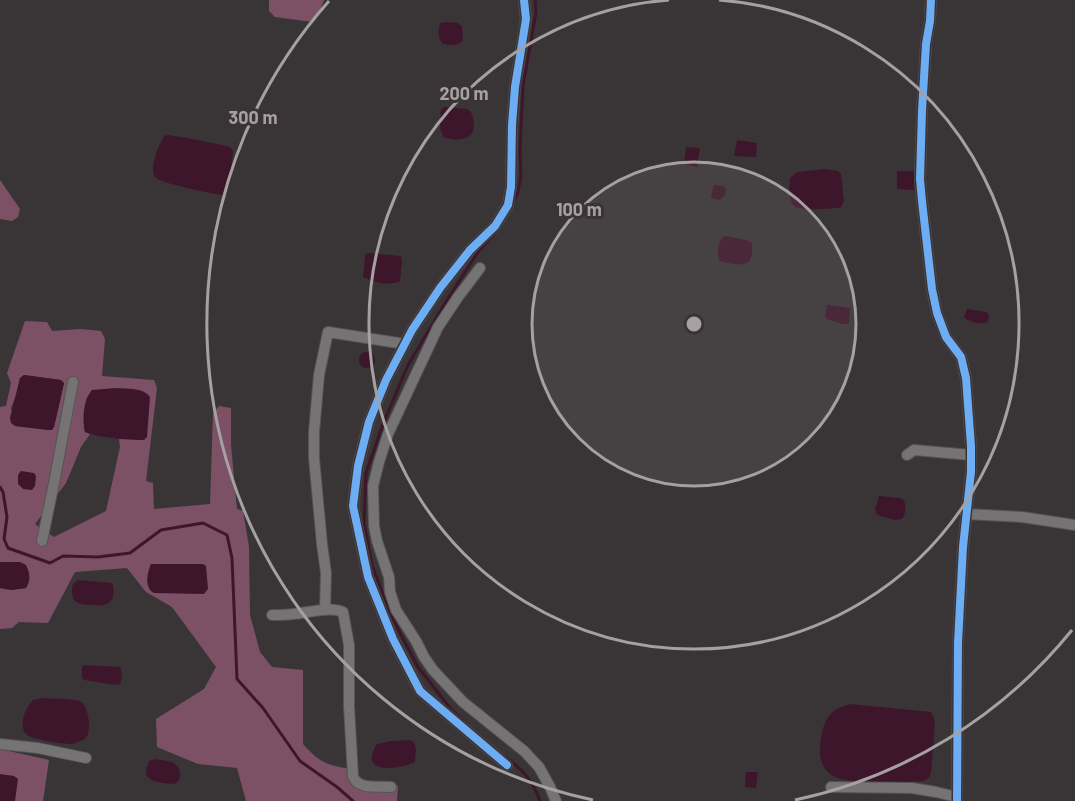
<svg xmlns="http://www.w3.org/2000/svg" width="1075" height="801" font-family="Barlow,sans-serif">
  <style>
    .forest { fill: #7c5166; fill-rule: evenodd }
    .water { fill: #3e162b }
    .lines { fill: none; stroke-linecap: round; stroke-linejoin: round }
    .stream { stroke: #3e162b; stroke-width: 3 }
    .street-casing { stroke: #565354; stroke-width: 12 }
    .street { stroke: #767374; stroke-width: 10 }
    .cycleway-casing { stroke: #3b3336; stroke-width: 11 }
    .cycleway { stroke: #6dadf4; stroke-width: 8 }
    .ring { fill: none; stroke: #a5a1a3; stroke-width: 3 }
    .centre { fill: #a5a1a3; stroke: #3b3336; stroke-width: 3 }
    .ring-label { font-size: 18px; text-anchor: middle; font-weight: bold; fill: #a5a1a3; stroke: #3b3336; stroke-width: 6; stroke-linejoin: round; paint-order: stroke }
  </style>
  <rect width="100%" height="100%" fill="#393537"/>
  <g class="forest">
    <path d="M269 0H333H324L319 13 313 22 275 17 269 11Z"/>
    <path d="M0 180 20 209 18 217 12 221 0 219Z"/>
    <path d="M25 321 47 322 52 331 80 329 101 331 105 339 102 376 154 380 157 388 146 481 153 483 154 509 210 504 213 413 219 406 231 408V445L237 509 243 511 249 547 250 615 260 652 272 667 303 670V744C319 762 326 765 350 769L358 781 398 786 397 801H246L237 768 198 764 157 747 156 719 204 689 216 667 172 607 146 592 127 568 75 572 48 623 19 622 12 628 0 629V588L11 590 26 588 20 562H0V407L6 406 11 383 7 373ZM24 375 61 380 64 383 54 427 52 429 49 430 15 426 11 408 17 393 20 378ZM92 390H97L143 440 119 439 120 447 106 511 54 537 35 524 66 483 81 447 90 434 85 432 84 428 86 400Z"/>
    <path d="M0 749 49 760 43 801H0Z"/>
  </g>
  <g class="water">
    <path d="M446 22 458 23 462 26 463 40C457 47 451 45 443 44 437 37 438 32 440 23Z"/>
    <path d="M444 107 467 109 471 112C481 136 465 144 443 137L440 128 441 110Z"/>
    <path d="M168 135C176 136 228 145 231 148 232 149 232 151 233 152 231 166 231 185 222 195 212 194 159 183 155 177 149 167 159 145 164 136Z"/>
    <path d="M737 140 757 143 756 157 734 156Z"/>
    <path d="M686 147 700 148 697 167 684 164Z"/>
    <path d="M825 169 838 171 841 174 844 201 841 207C835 209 798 211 794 206 789 202 789 184 790 178L797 172Z"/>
    <path d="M897 171H913L915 173 914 190 897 189Z"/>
    <path d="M715 185 723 186 726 189 725 195 720 200 711 198 713 187Z"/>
    <path d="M726 236 746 240 752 243C753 258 751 266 735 264 729 263 725 263 720 261 716 254 718 243 723 237Z"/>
    <path d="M369 253 401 256 402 263 400 281C389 287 374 282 363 277L365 257V254Z"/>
    <path d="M827 305 850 308 849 324H843L827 319 825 316Z"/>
    <path d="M967 309 987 312 989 316 988 322C982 325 968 322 964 317Z"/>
    <circle cx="367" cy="360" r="8"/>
    <path d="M24 375 61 380 64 383 54 427 52 430H49L15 426 11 423 10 418 20 378Z"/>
    <path d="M115 388C126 389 143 387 150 397L147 437 144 440C126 439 101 439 85 432 82 420 83 400 92 390Z"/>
    <path d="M21 471 34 473 36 476 35 486 32 490 23 489 18 484V475Z"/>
    <path d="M879 496 900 498 904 500C906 506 906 514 902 519L895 520 877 515 875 509Z"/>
    <path d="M0 562H20L26 565C30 573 31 581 26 588L11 590 0 588Z"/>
    <path d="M151 564H203L206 566 208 589 204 594 154 593C144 588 147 573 151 564Z"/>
    <path d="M79 580 112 583C115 590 114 601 107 604 103 606 96 605 92 605 82 605 71 604 72 591 72 585 73 582 79 580Z"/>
    <path d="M84 665 120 667C122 672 123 680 120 684L115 685 84 680 82 678V667Z"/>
    <path d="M42 698C51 699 71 698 79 701 84 703 86 707 87 712 89 718 91 734 85 739 82 741 75 743 72 744 63 744 32 740 26 734 18 725 26 707 33 700Z"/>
    <path d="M850 704 931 712 934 718 935 723 931 773 929 778 923 781 874 784C867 780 859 782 851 781 821 778 816 759 822 733 826 715 833 709 850 704Z"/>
    <path d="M410 740 414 742 416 749 415 762C399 770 357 775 377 744L391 741Z"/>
    <path d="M155 759C166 761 180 760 180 775 180 778 179 781 176 783 172 785 166 783 162 783 146 780 143 776 149 761Z"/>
    <path d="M746 772H758L756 788 745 787Z"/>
    <path d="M0 774 14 776 18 779 15 801H0Z"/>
  </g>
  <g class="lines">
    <g class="stream">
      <path d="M513 202 517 195 521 177 520 150 523 86 536 12 535 0"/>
      <path d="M0 487 3 492 7 517 4 539 8 548 50 563 63 556 98 557 130 553 161 530 203 523 227 535 232 558 237 679 263 708 300 761 337 787 353 801"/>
      <path d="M465 723 450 708 418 667 390 614 372 565 364 523 366 473 383 424 408 365 447 300 478 252 494 234"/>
      <path d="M504 756C523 770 532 779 540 801"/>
    </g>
    <defs>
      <g id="street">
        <path d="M931 0 930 21 926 44 922 111 920 179 922 201 932 289 937 313 946 337 961 357 966 378 971 446V472L963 547 958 643 957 801"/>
        <path d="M480 268 458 297 438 327 388 434 379 462 373 486 374 526 377 541 389 577 390 592 396 610 416 641 424 657 433 670 463 702 524 751 539 767 550 787 556 801"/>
        <path d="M907 455 914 450 971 455"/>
        <path d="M966 514 1022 517 1075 525"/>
        <path d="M42 541 54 483 73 382"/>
        <path d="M325 610 326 573 322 544 314 458V432L319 375 328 332 405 344"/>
        <path d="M272 615C279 615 286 615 293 614 308 613 328 606 343 612L349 645V706L353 776C357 790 378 786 391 787"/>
        <path d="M0 744 38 748 86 758"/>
        <path d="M507 765 420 691 393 639 368 577 353 506 358 466 369 422 386 380 412 330 440 288 470 250 495 226 508 205 511 187 512 125 515 87 526 19 524 0"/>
        <path d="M831 787 912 788 936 792 957 797"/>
      </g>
    </defs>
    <use href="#street" class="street-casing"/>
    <use href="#street" class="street"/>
    <defs>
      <g id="cycleway">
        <path d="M931 0 930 21 926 44 922 111 920 179 922 201 932 289 937 313 946 337 961 357 966 378 971 446V472L963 547 958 643 957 801"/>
        <path d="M507 765 420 691 393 639 368 577 353 506 358 466 369 422 386 380 412 330 440 288 470 250 495 226 508 205 511 187 512 125 515 87 526 19 524 0"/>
      </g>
    </defs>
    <use href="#cycleway" class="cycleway-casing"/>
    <use href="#cycleway" class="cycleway"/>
  </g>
  <circle cx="694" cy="324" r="162" fill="#a5a1a3" fill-opacity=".12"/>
  <g class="ring">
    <circle cx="694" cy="324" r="162"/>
    <path d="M719 0A325 325 0 1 1 669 0"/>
    <path d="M1072 630A487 487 0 0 1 795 800M593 800A487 487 0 0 1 329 1"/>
  </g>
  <circle cx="694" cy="324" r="9" class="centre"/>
  <g class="ring-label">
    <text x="464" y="100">200 m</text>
    <text x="253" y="124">300 m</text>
    <text x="579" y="216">100 m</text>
  </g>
</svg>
